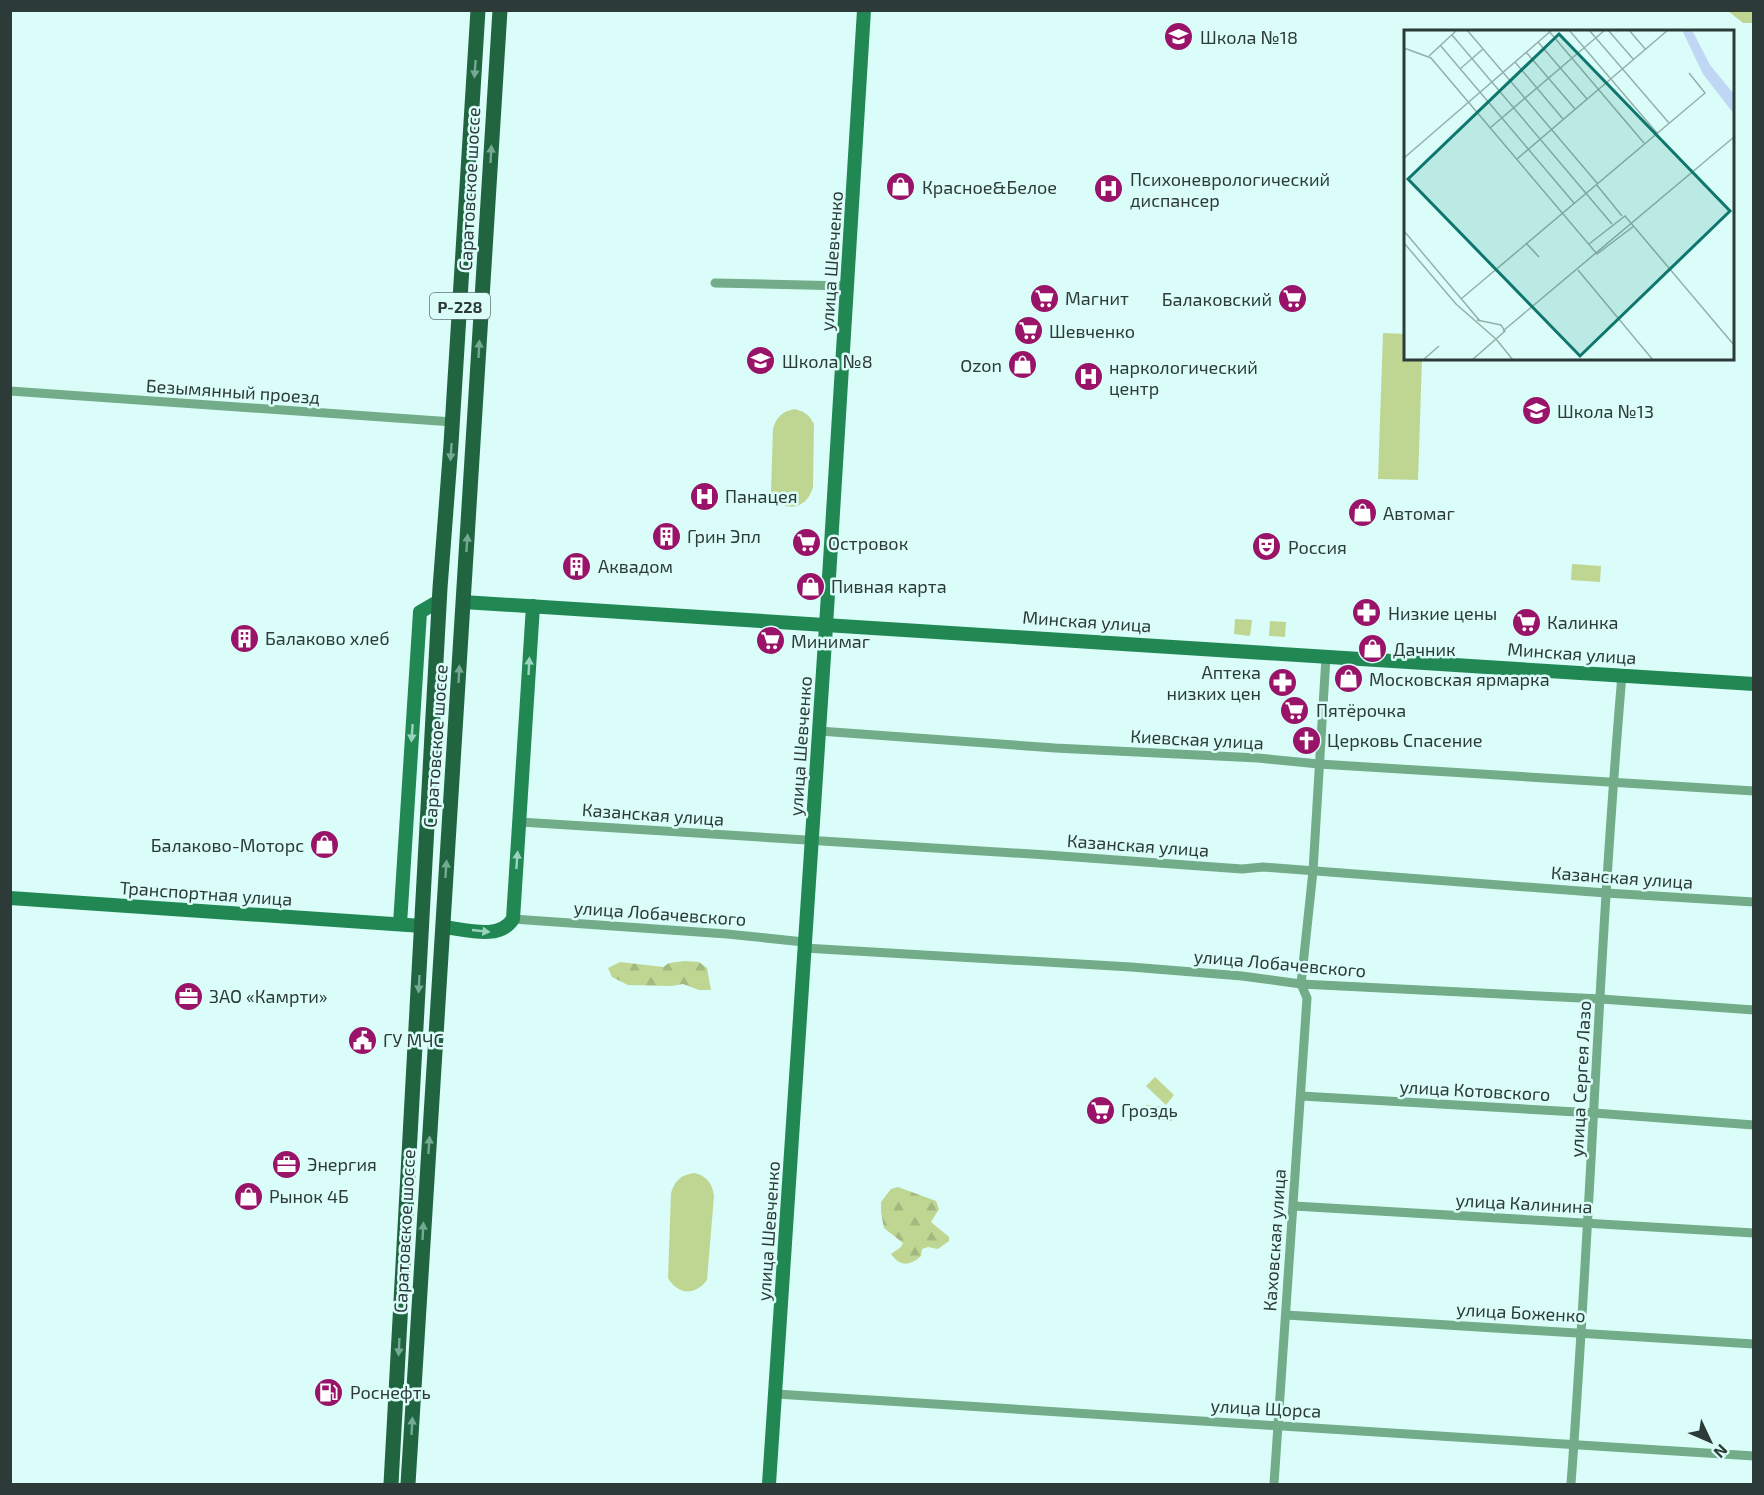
<svg xmlns="http://www.w3.org/2000/svg" width="1764" height="1495" font-family="'Exo 2',sans-serif">
  <style>
    .green { fill: #bed692 }
    .forest { fill: url(#forest-firs) }
    .lines { fill: none; stroke-linecap: round; stroke-linejoin: round }
    .street { stroke: #72ac88; stroke-width: 9 }
    .secondary { stroke: #218854; stroke-width: 14 }
    .primary { stroke: #206540; stroke-width: 15 }
    .oneway { fill: #74a993 }
    .oneway2 { fill: #99d4bf }
    .labels { text-anchor: middle; dominant-baseline: central; stroke-width: 5; stroke-linejoin: round; paint-order: stroke }
    .shield { fill: #dafdf9; stroke: #607472; stroke-width: 1.5 }
    .shield-label { font-size: 16px; font-weight: bold; fill: #2c3a38 }
    .poi-label { font-size: 18px; fill: #2c3a38; stroke: #dafdf9; text-anchor: start }
    .street-label { font-size: 18px; fill: #2c3a38; stroke: #dafdf9 }
    .inset-road { fill: none; stroke: #94afac; stroke-width: 1.5 }
    .view { fill: #0f766e; fill-opacity: 0.15; stroke: #0f766e; stroke-width: 3 }
    .inset-edge { fill: none; stroke: #2c3a38; stroke-width: 3 }
  </style>
  <defs>
    <pattern id="forest-firs" width="22" height="20" patternUnits="userSpaceOnUse" patternTransform="scale(1.5)"><rect width="22" height="20" fill="#bed692"/><path d="M5 1l3.5 6h-7zM16 11l3.5 6h-7z" fill="#a3b87f"/></pattern>
  </defs>
  <rect width="100%" height="100%" fill="#dafdf9"/>
  <g class="green">
    <path d="M1728 11H1753V23H1743Z"/>
    <path d="M1383 333 1405 334 1406 358 1422 359 1418 480 1378 479Z"/>
    <path d="M795 409C805 412 809 415 814 424L813 487C807 510 783 514 771 493L773 429C776 417 783 411 795 409Z"/>
    <path d="M1572 564 1601 566 1600 582 1571 580Z"/>
    <path d="M1235 619 1252 620 1250 636 1234 634Z"/>
    <path d="M1270 621 1286 622 1285 637 1269 636Z"/>
    <path d="M1155 1077 1174 1095 1166 1105 1146 1086Z"/>
    <path d="M1146 1105 1173 1108 1172 1121 1145 1118Z"/>
    <path d="M694 1173C707 1176 712 1183 714 1196L707 1280C695 1296 678 1295 668 1278L671 1193C675 1180 681 1175 694 1173Z"/>
  </g>
  <g class="forest">
    <path d="M685 961 699 962 707 968 711 990H699L683 984 671 986 628 985 612 977 608 968 620 962 663 967 669 963Z"/>
    <path d="M898 1187 936 1201 939 1209 931 1222 949 1237V1241L938 1249 928 1247 922 1249 921 1256C910 1266 900 1267 891 1254L901 1247 903 1243 884 1228 881 1212V1202L891 1189Z"/>
  </g>
  <g class="lines">
    <g class="street">
      <path d="M715 283 847 286"/>
      <path d="M10 391 453 422"/>
      <path d="M819 731 1055 748 1258 758 1319 764 1754 791"/>
      <path d="M520 822 1047 855 1242 869 1263 867 1606 893 1754 902"/>
      <path d="M513 919 727 934 804 942"/>
      <path d="M804 948 1131 967 1242 976 1301 984 1601 999 1754 1010"/>
      <path d="M1301 1096 1594 1113 1754 1125"/>
      <path d="M1294 1206 1754 1233"/>
      <path d="M1286 1315 1754 1344"/>
      <path d="M776 1394 1754 1456"/>
      <path d="M1274 1484 1307 998 1301 984 1313 871 1326 657"/>
      <path d="M1571 1484C1591 1215 1599 944 1622 675"/>
    </g>
    <g class="secondary">
      <path d="M463 602 1754 684"/>
      <path d="M10 898 422 926"/>
      <path d="M400 924 420 612 439 601"/>
      <path d="M443 927C465 929 499 941 513 919L533 606"/>
      <path d="M769 1484 826 626 864 10"/>
    </g>
    <g class="primary">
      <path d="M391 1484 440 588 451 444 478 10"/>
      <path d="M408 1484 500 10"/>
    </g>
  </g>
  <defs><path id="oneway-solid" d="M-6-.8H1V-3.2L6.5 0L1 3.2V.8H-6Z" transform="scale(1.5)"/></defs>
  <g class="oneway">
    <use href="#oneway-solid" transform="translate(475 69) rotate(94)"/>
    <use href="#oneway-solid" transform="translate(491 154) rotate(-87)"/>
    <use href="#oneway-solid" transform="translate(479 349) rotate(-87)"/>
    <use href="#oneway-solid" transform="translate(451 452) rotate(94)"/>
    <use href="#oneway-solid" transform="translate(467 543) rotate(-86)"/>
    <use href="#oneway-solid" transform="translate(459 674) rotate(-87)"/>
    <use href="#oneway-solid" transform="translate(446 869) rotate(-86)"/>
    <use href="#oneway-solid" transform="translate(419 984) rotate(93)"/>
    <use href="#oneway-solid" transform="translate(429 1145) rotate(-86)"/>
    <use href="#oneway-solid" transform="translate(423 1231) rotate(-87)"/>
    <use href="#oneway-solid" transform="translate(399 1347) rotate(93)"/>
    <use href="#oneway-solid" transform="translate(412 1426) rotate(-87)"/>
  </g>
  <g class="oneway2">
    <use href="#oneway-solid" transform="translate(529 666) rotate(-87)"/>
    <use href="#oneway-solid" transform="translate(412 733) rotate(94)"/>
    <use href="#oneway-solid" transform="translate(517 860) rotate(-86)"/>
    <use href="#oneway-solid" transform="translate(481 931) rotate(6)"/>
  </g>
  <defs>
    <symbol id="school-disc" viewBox="-11 -11 22 22"><circle r="9.5" fill="#991469" stroke="#dafdf9"/><path d="M0-5L7-2L0 1L-7-2ZM-4 1L0 2.5L4 1V4Q0 6-4 4Z" fill="#fff"/></symbol>
    <symbol id="shop-disc" viewBox="-11 -11 22 22"><circle r="9.5" fill="#991469" stroke="#dafdf9"/><path d="M-5-2.5h2.3a2.7 3.5 0 0 1 5.4 0H5L5.5 6h-11ZM-1.5-2.5h3a1.5 2.3 0 0 0-3 0Z" fill="#fff"/></symbol>
    <symbol id="hospital-disc" viewBox="-11 -11 22 22"><circle r="9.5" fill="#991469" stroke="#dafdf9"/><path d="M-5-5h3v3.5h4V-5h3V5h-3V1.5h-4V5h-3Z" fill="#fff"/></symbol>
    <symbol id="supermarket-disc" viewBox="-11 -11 22 22"><circle r="9.5" fill="#991469" stroke="#dafdf9"/><path d="M-6-5.5h2.5l.6 2H6L4.5 2H-2.5L-4.4-4H-6ZM-1.5 3.2a1.3 1.3 0 1 0 .1 0ZM3 3.2a1.3 1.3 0 1 0 .1 0Z" fill="#fff"/></symbol>
    <symbol id="building-disc" viewBox="-11 -11 22 22"><circle r="9.5" fill="#991469" stroke="#dafdf9"/><path d="M-4-6H4V6H1V3H-1V6H-4ZM-2.5-4.3h1.7v1.8h-1.7ZM.8-4.3h1.7v1.8H.8ZM-2.5-1h1.7V.8h-1.7ZM.8-1h1.7V.8H.8Z" fill="#fff"/></symbol>
    <symbol id="theatre-disc" viewBox="-11 -11 22 22"><circle r="9.5" fill="#991469" stroke="#dafdf9"/><path d="M-5-5.5Q0-4 5-5.5V0Q5 5 0 6Q-5 5-5 0ZM-3.3-2.5H-1v1.5H-3.3ZM1-2.5H3.3v1.5H1ZM-2.8 1Q0 5.5 2.8 1Z" fill="#fff"/></symbol>
    <symbol id="pharmacy-disc" viewBox="-11 -11 22 22"><circle r="9.5" fill="#991469" stroke="#dafdf9"/><path d="M-2-6h4v4h4v4h-4v4h-4v-4h-4v-4h4Z" fill="#fff"/></symbol>
    <symbol id="church-disc" viewBox="-11 -11 22 22"><circle r="9.5" fill="#991469" stroke="#dafdf9"/><path d="M-1.2-6h2.4v3.5h3.3v2.4h-3.3V6h-2.4V-.1h-3.3v-2.4h3.3Z" fill="#fff"/></symbol>
    <symbol id="office-disc" viewBox="-11 -11 22 22"><circle r="9.5" fill="#991469" stroke="#dafdf9"/><path d="M-6-3h4V-5.5h4V-3h4V5H-6ZM-1-4.5V-3h2v-1.5ZM-6 0V1H6V0Z" fill="#fff"/></symbol>
    <symbol id="civic-disc" viewBox="-11 -11 22 22"><circle r="9.5" fill="#991469" stroke="#dafdf9"/><path d="M-.6-6.5H3V-4.5H.6V-3L4-1V1h2V6H-6V1h2V-1L-.6-3ZM-1.2 2.5V6h2.4V2.5Z" fill="#fff"/></symbol>
    <symbol id="fuel-disc" viewBox="-11 -11 22 22"><circle r="9.5" fill="#991469" stroke="#dafdf9"/><path d="M-5.5-6h7V0h2V4h1.3V-2.5L3-4.5l.8-.8L6-3V5H2.5V1h-1V6h-7ZM-4.2-4.7v3.2H.2V-4.7Z" fill="#fff"/></symbol>
  </defs>
  <g fill-rule="evenodd">
    <use href="#school-disc" x="1162" y="20" width="33" height="33"/>
    <use href="#shop-disc" x="884" y="170" width="33" height="33"/>
    <use href="#hospital-disc" x="1092" y="172" width="33" height="33"/>
    <use href="#supermarket-disc" x="1028" y="282" width="33" height="33"/>
    <use href="#supermarket-disc" x="1276" y="282" width="33" height="33"/>
    <use href="#supermarket-disc" x="1012" y="314" width="33" height="33"/>
    <use href="#school-disc" x="744" y="344" width="33" height="33"/>
    <use href="#shop-disc" x="1006" y="348" width="33" height="33"/>
    <use href="#hospital-disc" x="1072" y="360" width="33" height="33"/>
    <use href="#school-disc" x="1520" y="394" width="33" height="33"/>
    <use href="#hospital-disc" x="688" y="480" width="33" height="33"/>
    <use href="#shop-disc" x="1346" y="496" width="33" height="33"/>
    <use href="#building-disc" x="650" y="520" width="33" height="33"/>
    <use href="#supermarket-disc" x="790" y="526" width="33" height="33"/>
    <use href="#theatre-disc" x="1250" y="530" width="33" height="33"/>
    <use href="#building-disc" x="560" y="550" width="33" height="33"/>
    <use href="#shop-disc" x="794" y="570" width="33" height="33"/>
    <use href="#pharmacy-disc" x="1350" y="596" width="33" height="33"/>
    <use href="#supermarket-disc" x="1510" y="606" width="33" height="33"/>
    <use href="#building-disc" x="228" y="622" width="33" height="33"/>
    <use href="#supermarket-disc" x="754" y="624" width="33" height="33"/>
    <use href="#shop-disc" x="1356" y="632" width="33" height="33"/>
    <use href="#shop-disc" x="1332" y="662" width="33" height="33"/>
    <use href="#pharmacy-disc" x="1266" y="666" width="33" height="33"/>
    <use href="#supermarket-disc" x="1278" y="694" width="33" height="33"/>
    <use href="#church-disc" x="1290" y="724" width="33" height="33"/>
    <use href="#shop-disc" x="308" y="828" width="33" height="33"/>
    <use href="#office-disc" x="172" y="980" width="33" height="33"/>
    <use href="#civic-disc" x="346" y="1024" width="33" height="33"/>
    <use href="#supermarket-disc" x="1084" y="1094" width="33" height="33"/>
    <use href="#office-disc" x="270" y="1148" width="33" height="33"/>
    <use href="#shop-disc" x="232" y="1180" width="33" height="33"/>
    <use href="#fuel-disc" x="312" y="1376" width="33" height="33"/>
  </g>
  <g class="labels">
    <rect class="shield" x="430" y="293" width="60" height="26" rx="4.5"/>
    <g class="shield-label">
      <text x="460" y="306">Р-228</text>
    </g>
    <g class="poi-label">
      <text x="1200" y="37">Школа №18</text>
      <text x="1130" y="179">Психоневрологический<tspan x="1130" dy="21">диспансер</tspan></text>
      <text x="922" y="187">Красное&amp;Белое</text>
      <text x="1065" y="298">Магнит</text>
      <text x="1272" y="299" text-anchor="end">Балаковский</text>
      <text x="1049" y="331">Шевченко</text>
      <text x="782" y="361">Школа №8</text>
      <text x="1002" y="365" text-anchor="end">Ozon</text>
      <text x="1109" y="367">наркологический<tspan x="1109" dy="21">центр</tspan></text>
      <text x="1557" y="411">Школа №13</text>
      <text x="725" y="496">Панацея</text>
      <text x="1383" y="513">Автомаг</text>
      <text x="687" y="536">Грин Эпл</text>
      <text x="828" y="543">Островок</text>
      <text x="1288" y="547">Россия</text>
      <text x="598" y="566">Аквадом</text>
      <text x="831" y="586">Пивная карта</text>
      <text x="1388" y="613">Низкие цены</text>
      <text x="1547" y="622">Калинка</text>
      <text x="265" y="638">Балаково хлеб</text>
      <text x="791" y="641">Минимаг</text>
      <text x="1393" y="649">Дачник</text>
      <text x="1261" y="672" text-anchor="end">Аптека<tspan x="1261" dy="21">низких цен</tspan></text>
      <text x="1369" y="679">Московская ярмарка</text>
      <text x="1316" y="710">Пятёрочка</text>
      <text x="1327" y="740">Церковь Спасение</text>
      <text x="304" y="845" text-anchor="end">Балаково-Моторс</text>
      <text x="209" y="996">ЗАО «Камрти»</text>
      <text x="383" y="1040">ГУ МЧС</text>
      <text x="1121" y="1110">Гроздь</text>
      <text x="307" y="1164">Энергия</text>
      <text x="269" y="1196">Рынок 4Б</text>
      <text x="350" y="1392">Роснефть</text>
    </g>
    <g class="street-label">
      <text transform="translate(469 189) rotate(-87)">Саратовское шоссе</text>
      <text transform="translate(831 261) rotate(-86)">улица Шевченко</text>
      <text transform="translate(233 391) rotate(4)">Безымянный проезд</text>
      <text transform="translate(1087 621) rotate(4)">Минская улица</text>
      <text transform="translate(1572 653) rotate(4)">Минская улица</text>
      <text transform="translate(1197 739) rotate(3)">Киевская улица</text>
      <text transform="translate(435 746) rotate(-86)">Саратовское шоссе</text>
      <text transform="translate(800 746) rotate(-86)">улица Шевченко</text>
      <text transform="translate(653 814) rotate(4)">Казанская улица</text>
      <text transform="translate(1138 845) rotate(4)">Казанская улица</text>
      <text transform="translate(1622 877) rotate(4)">Казанская улица</text>
      <text transform="translate(206 893) rotate(4)">Транспортная улица</text>
      <text transform="translate(660 913) rotate(4)">улица Лобачевского</text>
      <text transform="translate(1280 963) rotate(5)">улица Лобачевского</text>
      <text transform="translate(1580 1079) rotate(-87)">улица Сергея Лазо</text>
      <text transform="translate(1475 1090) rotate(3)">улица Котовского</text>
      <text transform="translate(1524 1203) rotate(3)">улица Калинина</text>
      <text transform="translate(404 1231) rotate(-87)">Саратовское шоссе</text>
      <text transform="translate(768 1231) rotate(-86)">улица Шевченко</text>
      <text transform="translate(1274 1240) rotate(-86)">Каховская улица</text>
      <text transform="translate(1521 1312) rotate(3)">улица Боженко</text>
      <text transform="translate(1266 1408) rotate(3)">улица Щорса</text>
    </g>
  </g>
  <g transform="translate(1404 30)">
    <rect width="330" height="330" fill="#dafdf9"/>
    <path d="M278 0H288L306 35 330 64V84L299 44Z" fill="#bfd7f4"/>
    <path class="inset-road" d="M63 0 193 153M144 0 240 113M165 0 253 103M185 0 265 93M204 0 230 30M225 0 242 20M48 5 208 194M134 12 183 69M36 15 170 173M0 18 27 28 193 224 230 196M122 22 171 79M25 26 53 0M111 32 159 89M56 39 79 19M86 98 201 0M0 128 148 0M113 129 264 0M192 154 218 186M0 201 76 291M0 213 52 274 92 309M122 213 135 227M185 214 221 186 330 315M174 240 249 330M57 269 301 63 285 43M99 301 330 107M92 309 109 330M19 330 35 316M68 330 101 301 97 295 73 290"/>
    <path class="view" d="M155 4 326 181 176 326 4 149Z"/>
    <rect width="330" height="330" class="inset-edge"/>
  </g>
  <rect width="1764" height="1495" fill="none" stroke="#2c3a38" stroke-width="24"/>
  <g transform="translate(1710 1441) rotate(134)" stroke="#dafdf9" stroke-width="4.5" paint-order="stroke">
  <path d="M0-4.5L10 22L0 15L-10 22Z" fill="#2c3a38"/>
  <text y="-9" font-size="16" font-weight="bold" text-anchor="middle" fill="#2c3a38">N</text>
  </g>
</svg>
